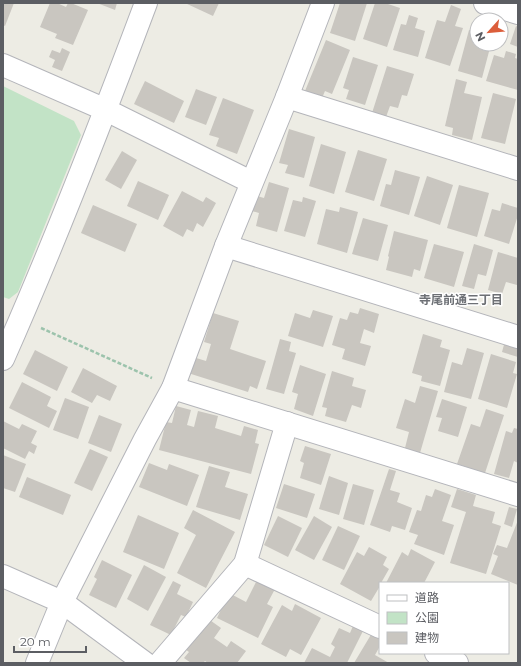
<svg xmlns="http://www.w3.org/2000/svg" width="521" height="666" font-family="Montserrat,'Noto Sans JP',sans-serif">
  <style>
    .green { fill: #c2e3c6 }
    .building { fill: #c9c6c0 }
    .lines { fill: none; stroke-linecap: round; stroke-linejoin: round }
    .minor-casing { stroke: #b4b5ba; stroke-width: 24 }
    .path { stroke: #9cc3ac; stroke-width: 2.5; stroke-dasharray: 4 2; stroke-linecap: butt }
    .minor { stroke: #fff; stroke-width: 22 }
    .labels { text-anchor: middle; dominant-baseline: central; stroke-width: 3; stroke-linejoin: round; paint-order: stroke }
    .neighbourhood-label { font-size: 12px; font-weight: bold; fill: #6d7075; stroke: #fff }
  </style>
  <rect width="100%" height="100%" fill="#edece4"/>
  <path class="green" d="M3 86 74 121 81 135 18 292 9 299 3 297Z"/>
  <g class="building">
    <path d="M3 3H14L5 26 3 25Z"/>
    <path d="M50 3H57L66 7 68 3H71L88 10 73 45 55 38 57 34 40 27Z"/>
    <path d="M97 3H117L115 10Z"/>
    <path d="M185 3H219L213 16Z"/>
    <path d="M340 3H367L355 41 330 33Z"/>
    <path d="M375 3H385L400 8 387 47 363 39Z"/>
    <path d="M451 5 461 9 455 26 463 28 450 66 425 58 437 20 445 22Z"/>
    <path d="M409 15 418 18 415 28 425 31 418 57 393 50 401 24 406 25Z"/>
    <path d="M483 15 498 19 497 20H482Z"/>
    <path d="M516 26 518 27V47L510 44Z"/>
    <path d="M469 30 477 32V44H491L482 78 458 71Z"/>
    <path d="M326 40 350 50 332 94 325 91 322 98 305 91Z"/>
    <path d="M62 48 70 52 62 71 52 67 55 60 49 57 52 50 60 53Z"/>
    <path d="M506 51 516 54 515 58 518 59V90L486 81 494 55 504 58Z"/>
    <path d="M353 57 378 65 365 105 346 99 349 90 343 88Z"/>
    <path d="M387 66 414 74 407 96 402 95 398 108 390 106 386 117 372 113Z"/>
    <path d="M456 79 467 82 464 93 482 97 472 140 452 135 453 128 445 126Z"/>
    <path d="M145 81 184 101 174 123 134 104Z"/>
    <path d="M196 89 217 97 206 125 185 117Z"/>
    <path d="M493 93 516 99 505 144 481 138Z"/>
    <path d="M223 98 254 110 237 154 216 146 219 138 209 135Z"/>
    <path d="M289 129 315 137 304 178 285 173 288 165 279 163Z"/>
    <path d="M321 144 346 152 334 194 309 186Z"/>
    <path d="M358 150 387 159 374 201 345 192Z"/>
    <path d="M122 151 137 160 121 189 105 180Z"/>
    <path d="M395 170 420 177 409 215 380 206 386 184 391 185Z"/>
    <path d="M427 176 453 185 440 225 414 216Z"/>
    <path d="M138 181 169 195 158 220 127 206Z"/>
    <path d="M269 182 289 188 277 232 256 226 259 213 252 211 257 196 264 198Z"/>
    <path d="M459 185 489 193 477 237 447 228Z"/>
    <path d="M182 191 203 202 206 197 216 203 203 227 197 223 193 232 187 229 183 237 163 226Z"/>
    <path d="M303 197 316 201 305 237 284 231 293 200 302 202Z"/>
    <path d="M502 203 518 208V215L509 244 484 236 492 209 500 211Z"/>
    <path d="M93 205 137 224 125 252 81 233Z"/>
    <path d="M340 207 358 212 347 253 317 244 326 209 339 212Z"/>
    <path d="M363 218 388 225 378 261 352 254Z"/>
    <path d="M394 231 428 240 420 271 414 269 412 277 386 270 389 257 388 256Z"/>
    <path d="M434 244 464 252 454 287 424 278Z"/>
    <path d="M474 244 493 250 486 276 478 274 474 289 462 286Z"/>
    <path d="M498 252 518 258V279L517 285 506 282 502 294 488 290Z"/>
    <path d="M360 308 379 314 374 333 364 329 360 343 371 346 365 366 342 359 345 349 332 345 340 318 347 320 350 312 358 314Z"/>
    <path d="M313 310 333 316 323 347 288 336 295 313 310 318Z"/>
    <path d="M213 313 239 321 230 349 266 361 257 389 250 386 248 392 188 373 193 357 206 361 211 344 204 342Z"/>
    <path d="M423 334 442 340 440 347 450 350 440 386 421 381 422 376 412 373Z"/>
    <path d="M280 339 291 342 289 351 296 353 284 394 266 389Z"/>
    <path d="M505 341 518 345V357L502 352Z"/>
    <path d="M467 348 484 353 471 399 444 392 452 362 462 365Z"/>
    <path d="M35 350 68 367 57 391 23 374Z"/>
    <path d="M491 354 516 362 513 373 517 374 507 408 478 399Z"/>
    <path d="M300 365 326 374 313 416 294 409 298 394 292 392Z"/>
    <path d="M83 368 117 386 110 401 97 395 92 403 71 392Z"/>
    <path d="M332 371 354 378 352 386 366 390 361 408 352 405 346 422 325 416 327 408 322 407Z"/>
    <path d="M22 382 51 397 47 406 57 411 49 428 9 408Z"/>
    <path d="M420 386 438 391 420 453 405 448 409 432 396 428 405 399 415 403Z"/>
    <path d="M65 398 89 407 78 439 53 430Z"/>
    <path d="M442 399 467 407 458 437 438 431 442 418 436 417Z"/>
    <path d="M176 406 191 410 187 425 194 427 198 411 218 416 215 428 241 436 244 426 258 430 255 443 259 444 251 474 159 450 166 422 172 423Z"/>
    <path d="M486 409 504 415 485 473 457 464 471 424 480 427Z"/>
    <path d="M99 415 122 424 111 452 88 443Z"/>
    <path d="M3 421 19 429 22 424 37 431 31 443 37 446 34 454 29 451 25 459 3 448Z"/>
    <path d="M514 428 518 429V463L514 461 509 478 494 474 506 431 512 433Z"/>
    <path d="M305 446 331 454 321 485 300 478 304 463 300 461Z"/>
    <path d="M90 449 108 457 92 491 74 483Z"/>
    <path d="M3 455 26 464 15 492 3 488Z"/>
    <path d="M149 463 167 470 169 464 199 475 187 506 139 487Z"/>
    <path d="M209 466 230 472 225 487 248 494 240 520 196 507Z"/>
    <path d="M389 469 396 471 390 490 400 493 397 502 412 508 405 530 392 526 390 532 370 525Z"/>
    <path d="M329 476 348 483 339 515 319 509Z"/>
    <path d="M27 477 71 495 63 515 19 497Z"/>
    <path d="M284 484 315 494 307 518 276 508Z"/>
    <path d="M353 484 374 490 364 525 343 519Z"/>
    <path d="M435 489 451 495 442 521 454 525 444 555 414 544 418 535 409 532 417 510 421 511 426 495 432 497Z"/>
    <path d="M457 489 476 495 473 506 495 512 492 523 501 526 486 574 450 563 466 512 451 507Z"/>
    <path d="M509 507 517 509 512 527 504 524Z"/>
    <path d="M193 510 235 532 206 588 177 573 196 535 184 528Z"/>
    <path d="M138 515 179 533 164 569 123 552Z"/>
    <path d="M278 516 302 528 288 557 264 545Z"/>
    <path d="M314 516 332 527 314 560 295 550Z"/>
    <path d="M518 520V585L491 574 498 556 493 554 497 545 507 548Z"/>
    <path d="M338 526 360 536 344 570 322 560Z"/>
    <path d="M369 547 387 557 383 565 389 569 381 583H380V586L371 601 340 584 357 552 364 556Z"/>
    <path d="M411 549 435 562 424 583H386L402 552 408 556Z"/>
    <path d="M102 560 132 575 116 608 89 595 97 579 94 577Z"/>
    <path d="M144 565 166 577 148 611 127 599Z"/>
    <path d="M257 580 275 589 267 604 273 607 258 638 217 618 229 593 246 602Z"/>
    <path d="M173 581 181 585 177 594 193 602 186 617 181 615 171 635 150 625Z"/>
    <path d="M295 604 321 618 301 655 290 649 286 657 261 644 282 605 292 611Z"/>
    <path d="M207 618 221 628 214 638 227 647 231 641 246 651 237 663H208L205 661 203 663H191L184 658 189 652 185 649Z"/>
    <path d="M353 626 363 631 347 663H304L312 648 330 657 335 647 331 644 339 628 350 633Z"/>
    <path d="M372 633 380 638V646L375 655 389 663H354Z"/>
  </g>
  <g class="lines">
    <defs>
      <g id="minor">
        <path d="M485 3 518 13"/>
        <path d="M3 65 106 110 251 182"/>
        <path d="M287 97 518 169"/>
        <path d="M226 246 518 337"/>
        <path d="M3 359C55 242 101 123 146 3"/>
        <path d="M173 388 518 495"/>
        <path d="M245 564 380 627"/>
        <path d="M3 576 62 602 145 663"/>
        <path d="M436 653 457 663"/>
        <path d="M37 663 62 602 145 439 173 388 226 246 287 97 323 3"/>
        <path d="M160 663 245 564 287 423"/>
      </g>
    </defs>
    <use href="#minor" class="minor-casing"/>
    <path class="path" d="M41 328 152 378"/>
    <use href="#minor" class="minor"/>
  </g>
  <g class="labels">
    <g class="neighbourhood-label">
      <text x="461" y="299">寺尾前通三丁目</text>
    </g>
  </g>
  <rect width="521" height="666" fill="none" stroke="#5c5e63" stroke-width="8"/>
  <rect x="379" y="582" width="130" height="72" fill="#ffffff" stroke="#bebfc1"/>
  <rect x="387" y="595" width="20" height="6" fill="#ffffff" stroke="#bebfc1"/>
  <text x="415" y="602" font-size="12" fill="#5c5e63">道路</text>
  <rect x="387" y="612" width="20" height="12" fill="#c2e3c6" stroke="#bebfc1"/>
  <text x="415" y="622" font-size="12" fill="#5c5e63">公園</text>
  <rect x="387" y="632" width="20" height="12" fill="#c9c6c0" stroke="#bebfc1"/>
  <text x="415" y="642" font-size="12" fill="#5c5e63">建物</text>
  <g transform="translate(489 32) rotate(243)"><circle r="19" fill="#ffffff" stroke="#bebfc1"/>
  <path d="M0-3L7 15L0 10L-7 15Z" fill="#dc5e3b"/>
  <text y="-6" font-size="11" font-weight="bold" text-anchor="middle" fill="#5c5e63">N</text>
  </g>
  <path d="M14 646v6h72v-6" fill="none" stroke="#5c5e63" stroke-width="2"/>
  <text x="20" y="646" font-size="12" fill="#5c5e63" stroke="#ffffff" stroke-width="3" paint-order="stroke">20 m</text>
</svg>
